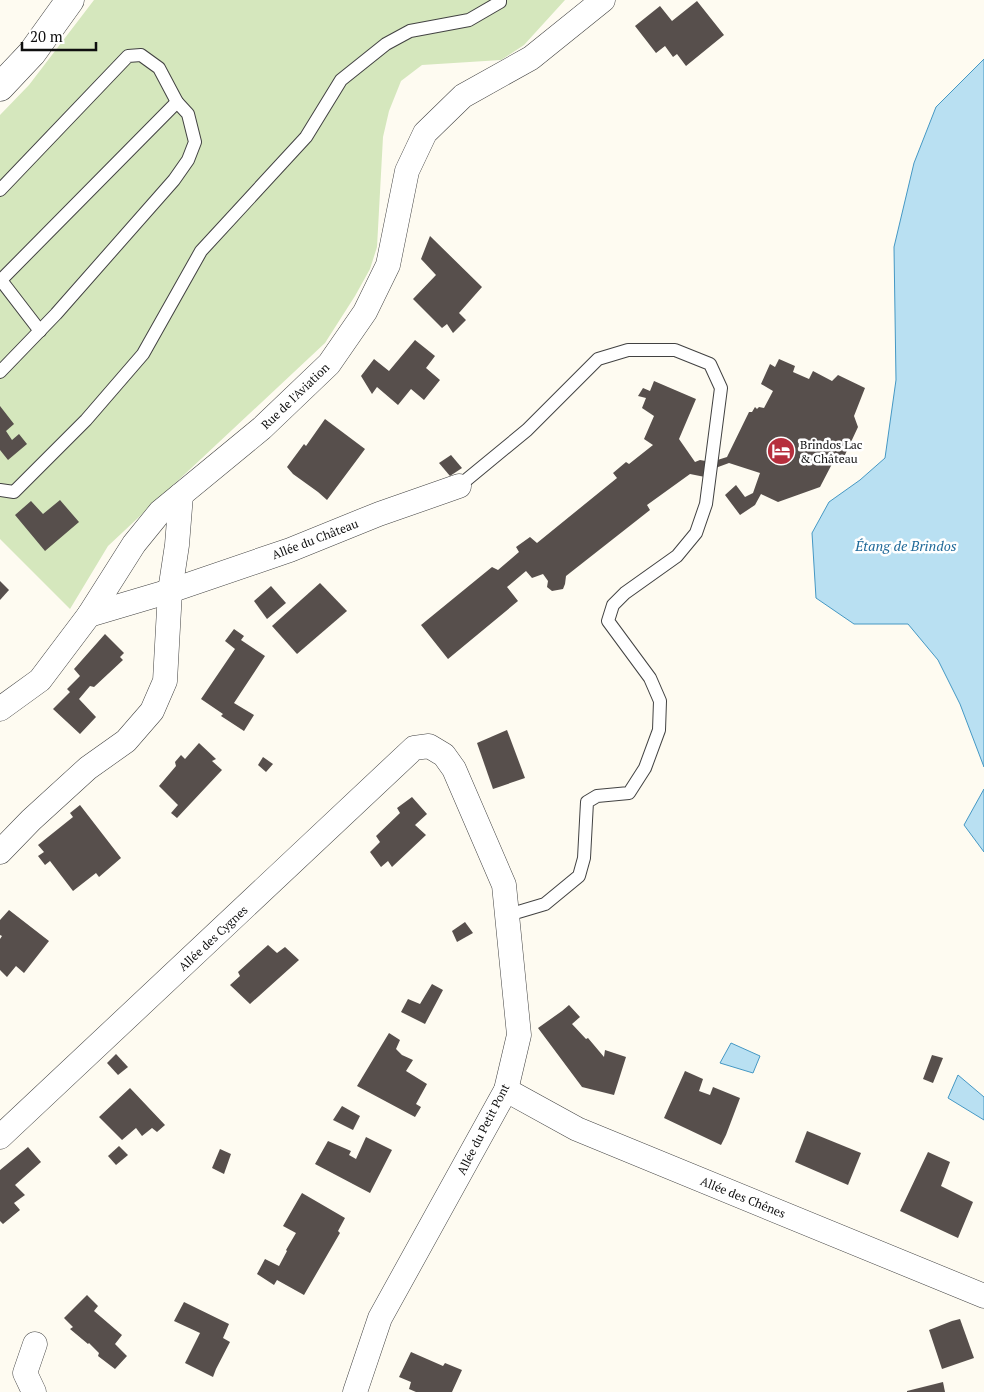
<svg xmlns="http://www.w3.org/2000/svg" width="984" height="1392" font-family="'PT Serif',serif">
  <style>
    .green { fill: #d5e7bd }
    .water { fill: #b9e0f2; stroke: #4598c4 }
    .building { fill: #574f4c }
    .lines { fill: none; stroke-linecap: round; stroke-linejoin: round }
    .service-casing { stroke: #424242; stroke-width: 14 }
    .minor-casing { stroke: #424242; stroke-width: 25 }
    .tertiary-casing { stroke: #424242; stroke-width: 29 }
    .service { stroke: #fff; stroke-width: 12 }
    .minor { stroke: #fff; stroke-width: 24 }
    .tertiary { stroke: #fff; stroke-width: 28 }
    .labels { text-anchor: middle; dominant-baseline: central; stroke-width: 5; stroke-linejoin: round; paint-order: stroke }
    .street-label { font-size: 12px; fill: #0f0f0f; stroke: #fff }
    .poi-label { font-size: 12px; fill: #0f0f0f; stroke: #fff; text-anchor: start }
    .water-label { font-size: 14px; font-style: italic; fill: #206a99; stroke: #fff }
  </style>
  <rect width="100%" height="100%" fill="#fefbf1"/>
  <path class="green" d="M94 0H565L524 45 501 60 422 65 401 81 389 111 383 137 377 247 370 269 355 296 325 343 108 546 70 609 0 539V115L29 85Z"/>
  <g class="water">
    <path d="M984 59V767L960 704 938 660 908 624H854L816 598 812 533 829 502 860 480 885 458 896 380 894 247 914 163 936 107Z"/>
    <path d="M984 789V852L964 825Z"/>
    <path d="M731 1043 760 1056 753 1073 720 1063Z"/>
    <path d="M958 1075 984 1097V1120L948 1098Z"/>
  </g>
  <g class="building">
    <path d="M697 1 724 35 686 66 677 54 673 57 665 46 656 53 635 26 660 6 672 21Z"/>
    <path d="M430 236 482 287 459 313 466 320 453 333 447 324 442 328 413 299 436 275 421 259Z"/>
    <path d="M415 340 435 356 426 368 440 380 424 400 411 389 398 405 377 387 372 394 361 376 374 359 389 371Z"/>
    <path d="M779 359 795 366 793 372 809 379 813 371 832 381 838 375 865 388 854 416 858 427 844 457 833 462 820 487 778 502 761 494 755 505 740 515 725 495 736 485 745 497 753 493 760 473 729 463 710 470 705 477 690 474 647 505 650 510 566 576 565 584 563 589 552 591 547 587 548 581 543 574 532 578 526 571 507 587 518 601 448 659 421 625 492 567 498 570 519 552 516 547 530 537 537 543 617 478 613 473 626 462 629 464 653 445 644 439 654 416 642 408 646 398 638 396 643 388 650 391 654 381 696 399 679 439 695 462 700 460 711 462 727 457 749 412H752L755 407 757 409 759 407 764 408 773 391 761 384 770 364 775 367Z"/>
    <path d="M0 406 14 424 6 431 12 440 19 434 27 444 8 460 0 450Z"/>
    <path d="M325 419 365 449 327 500 318 492 293 474 287 467 304 444 306 446Z"/>
    <path d="M451 455 462 468 450 476 439 463Z"/>
    <path d="M60 500 79 522 45 551 15 515 31 501 43 514Z"/>
    <path d="M0 581 9 590 0 600Z"/>
    <path d="M320 583 347 611 297 654 272 626Z"/>
    <path d="M271 586 286 603 267 619 254 601Z"/>
    <path d="M234 629 244 636 241 640 265 656 234 703 254 715 244 731 221 716 223 714 201 699 235 649 225 641Z"/>
    <path d="M105 634 124 653 120 657 123 660 94 687 90 686 79 699 96 717 80 734 53 709 70 692 67 689 80 676 74 669Z"/>
    <path d="M507 730 525 778 493 789 477 743Z"/>
    <path d="M199 743 216 759 212 761 222 770 177 818 171 813 178 805 159 786 176 766 175 762 181 755 185 759Z"/>
    <path d="M263 757 273 764 266 772 258 765Z"/>
    <path d="M412 797 427 814 415 825 426 835 392 867 388 861 381 867 370 852 380 842 376 836 400 813 397 808Z"/>
    <path d="M80 805 121 858 99 877 96 873 73 891 50 861 45 865 38 856 44 852 38 845 73 817 70 813Z"/>
    <path d="M9 910 49 941 24 973 16 966 7 977 0 970V939L2 936 0 935V920Z"/>
    <path d="M465 922 473 933 457 942 452 931Z"/>
    <path d="M268 945 277 953 285 947 299 960 250 1004 230 985 240 976 238 972Z"/>
    <path d="M432 984 443 990 425 1024 401 1012 408 999 420 1004Z"/>
    <path d="M569 1005 580 1017 572 1024 586 1039 588 1038 604 1057 605 1050 626 1057 614 1095 582 1087 538 1028 562 1011Z"/>
    <path d="M389 1033 400 1040 396 1049 402 1055 413 1060 406 1071 427 1084 416 1104 421 1107 415 1117 357 1086Z"/>
    <path d="M116 1054 128 1067 118 1075 107 1063Z"/>
    <path d="M932 1055 943 1058 933 1083 923 1079Z"/>
    <path d="M685 1071 703 1079 699 1091 710 1095 713 1087 740 1098 726 1135 721 1145 664 1118Z"/>
    <path d="M130 1088 165 1125 157 1132 152 1128 142 1136 136 1128 122 1140 99 1117Z"/>
    <path d="M342 1106 360 1116 353 1130 333 1120Z"/>
    <path d="M807 1131 861 1153 848 1185 795 1162Z"/>
    <path d="M366 1137 392 1150 370 1193 315 1164 328 1141 351 1151 349 1155 356 1159Z"/>
    <path d="M119 1146 128 1155 116 1165 108 1156Z"/>
    <path d="M28 1147 41 1162 15 1185 25 1195 14 1203 20 1210 3 1224 0 1221V1170Z"/>
    <path d="M220 1149 231 1154 224 1174 212 1168Z"/>
    <path d="M928 1152 950 1162 941 1186 973 1202 958 1238 900 1211Z"/>
    <path d="M302 1193 345 1218 338 1231 340 1233 304 1295 277 1280 274 1285 257 1274 265 1259 279 1266 287 1251 286 1250 296 1233 283 1226Z"/>
    <path d="M87 1295 98 1306 94 1311 122 1335 115 1344 127 1356 115 1369 98 1356 99 1353 89 1343 88 1344 70 1329 73 1327 64 1318Z"/>
    <path d="M184 1302 229 1324 223 1338 230 1342 216 1369 213 1377 185 1363 200 1333 174 1321Z"/>
    <path d="M960 1319 974 1358 942 1369 929 1330 952 1321Z"/>
    <path d="M411 1352 443 1366 445 1363 462 1370 452 1392H416L409 1389 411 1382 399 1377Z"/>
    <path d="M943 1382 945 1392H907V1391Z"/>
  </g>
  <g class="lines">
    <defs>
      <g id="service">
        <path d="M0 190 128 56 141 55 159 68 177 102 188 114 195 142 188 160 174 180 56 314 0 372"/>
        <path d="M0 279 40 331"/>
        <path d="M1 280 177 102"/>
        <path d="M459 486 527 430 598 359 628 350H675L710 364 721 388 706 504 696 533 677 556 625 593 613 605 608 621 650 678 660 701 659 730 645 768 629 793 597 796 587 802 584 858 579 876 545 904 508 915"/>
        <path d="M0 490 14 492 86 420 143 354 201 251 306 137 341 80 386 44 410 31 469 20 500 2V0"/>
      </g>
      <g id="minor">
        <path d="M89 615 170 591 290 550 379 514 459 486"/>
        <path d="M0 709 40 680 89 615 134 544 160 512 262 428 329 364 365 312 388 265 407 171 425 133 463 96 531 58 603 0"/>
        <path d="M0 852 31 820 88 768 126 741 152 711 165 681 170 591 177 545 181 495"/>
        <path d="M506 1090 577 1129 984 1296"/>
        <path d="M0 1137 414 748 429 746 444 755 454 769 504 885 519 1035 506 1090 380 1318 355 1392"/>
        <path d="M34 1392 25 1373 35 1344"/>
      </g>
      <path id="tertiary" d="M0 87 32 53 70 0"/>
    </defs>
    <use href="#service" class="service-casing"/>
    <use href="#minor" class="minor-casing"/>
    <use href="#tertiary" class="tertiary-casing"/>
    <use href="#service" class="service"/>
    <use href="#minor" class="minor"/>
    <use href="#tertiary" class="tertiary"/>
  </g>
  <defs>
    <symbol id="hotel-disc" viewBox="-11 -11 22 22"><circle r="9.5" fill="#b62f3d" stroke="#fff"/><path d="M-6-4.5h1.5V1H6V5H4.5V3h-9V5H-6ZM-4 0a1.8 1.8 0 1 1 3.6 0ZM.5 0V-2.5h3Q6-2.5 6 0Z" fill="#fff"/></symbol>
  </defs>
  <g fill-rule="evenodd">
    <use href="#hotel-disc" x="765" y="435" width="32" height="32"/>
  </g>
  <g class="labels">
    <g class="street-label">
      <text transform="translate(295 396) rotate(-44)">Rue de l'Aviation</text>
      <text transform="translate(315 539) rotate(-21)">Allée du Château</text>
      <text transform="translate(213 938) rotate(-43)">Allée des Cygnes</text>
      <text transform="translate(483 1129) rotate(-63)">Allée du Petit Pont</text>
      <text transform="translate(743 1197) rotate(22)">Allée des Chênes</text>
    </g>
    <g class="poi-label">
      <text x="800" y="444">Brindos Lac<tspan x="800" dy="14">&amp; Château</tspan></text>
    </g>
    <g class="water-label">
      <text x="906" y="545">Étang de Brindos</text>
    </g>
  </g>
  <path d="M22 42v8h74v-8" fill="none" stroke="#0f0f0f" stroke-width="2.5"/>
  <text x="30" y="42" font-size="15" fill="#0f0f0f" stroke="#ffffff" stroke-width="4" paint-order="stroke">20 m</text>
</svg>
